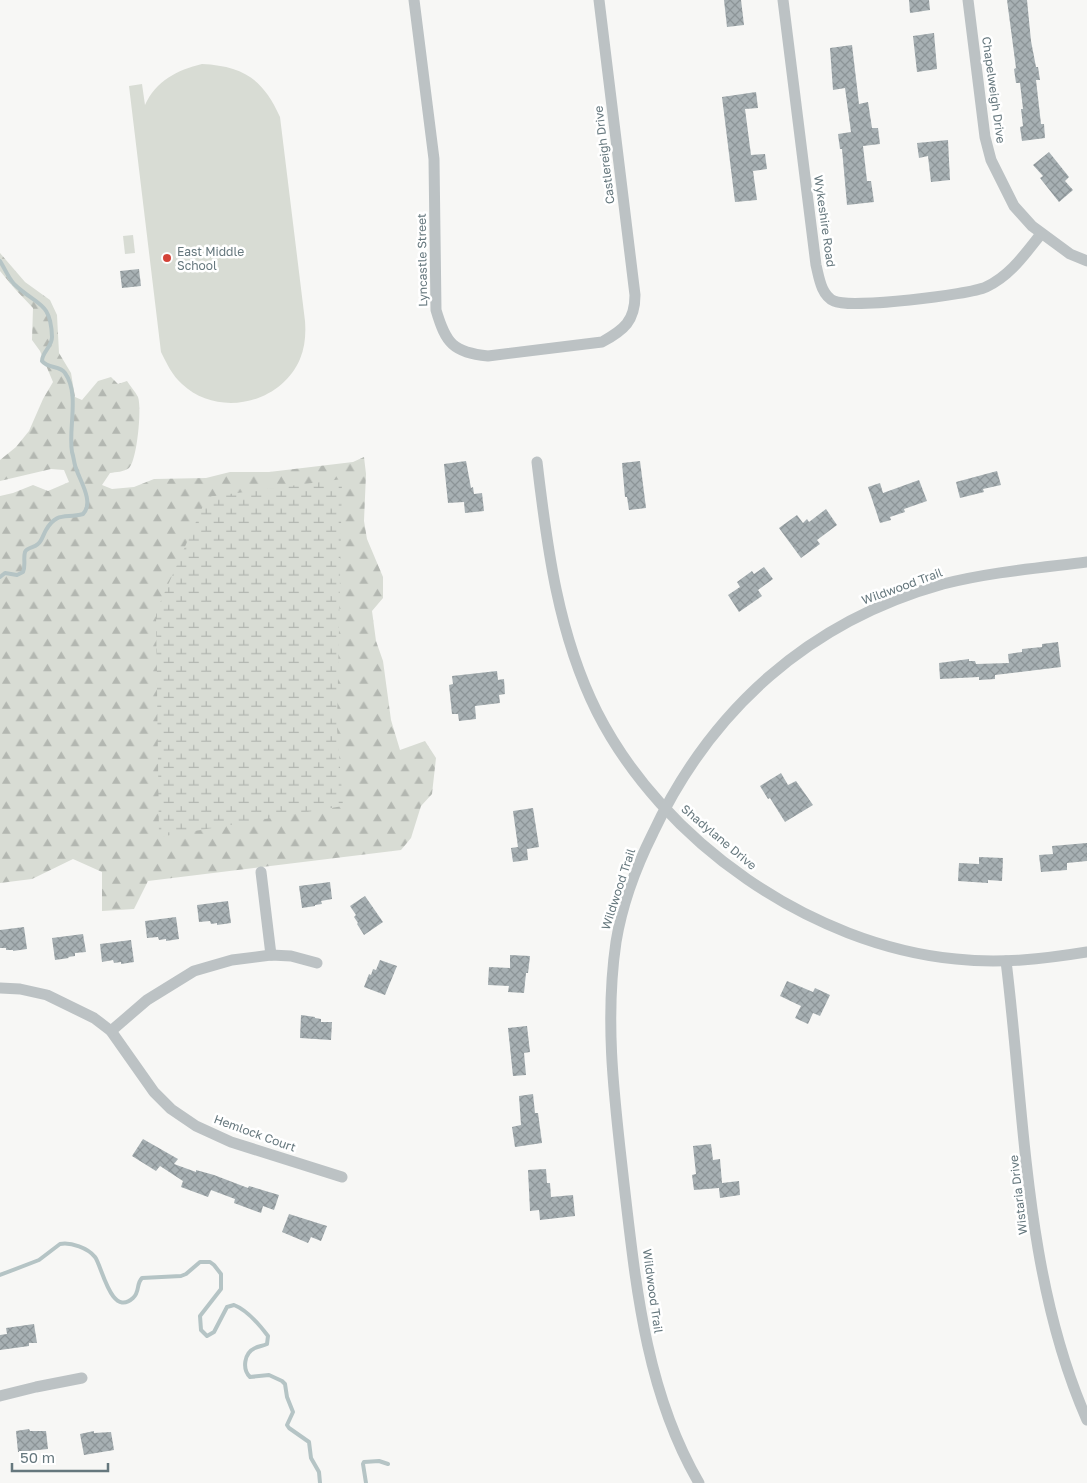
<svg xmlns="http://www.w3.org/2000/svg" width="1087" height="1483" font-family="'Golos Text',sans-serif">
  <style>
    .grass { fill: #d8dcd4 }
    .forest { fill: url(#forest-firs) }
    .wetland { fill: url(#wetland-marsh) }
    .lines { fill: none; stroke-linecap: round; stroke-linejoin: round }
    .stream { stroke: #b5c4c5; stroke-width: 4 }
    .building { fill: url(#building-cross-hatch) }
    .street { stroke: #bcc2c4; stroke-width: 11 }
    .poi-dot { fill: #d44338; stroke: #fff; stroke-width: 2 }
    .labels { text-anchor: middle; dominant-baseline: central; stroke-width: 5; stroke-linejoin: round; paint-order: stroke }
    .street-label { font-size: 12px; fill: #65777d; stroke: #fff }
    .poi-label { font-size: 12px; fill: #65777d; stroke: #fff; text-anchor: start }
  </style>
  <defs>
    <pattern id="forest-firs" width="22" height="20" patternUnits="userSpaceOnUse" patternTransform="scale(1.25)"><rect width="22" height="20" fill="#d8dcd4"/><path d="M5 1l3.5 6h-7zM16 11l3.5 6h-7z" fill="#b3b7b1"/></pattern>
    <pattern id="wetland-marsh" width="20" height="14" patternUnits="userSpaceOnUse" patternTransform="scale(1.25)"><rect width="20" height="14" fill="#d8dcd4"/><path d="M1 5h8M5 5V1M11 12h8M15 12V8" fill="none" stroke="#b3b7b1"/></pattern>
    <pattern id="building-cross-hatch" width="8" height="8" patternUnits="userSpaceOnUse" patternTransform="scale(1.25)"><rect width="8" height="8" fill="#a7b0b3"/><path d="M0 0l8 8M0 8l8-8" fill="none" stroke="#8c9497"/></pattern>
  </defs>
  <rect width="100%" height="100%" fill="#f7f7f5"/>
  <g class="grass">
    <path d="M202 64C243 66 263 79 280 117L305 321C306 334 305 347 300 359 281 404 218 418 182 384 172 375 167 364 161 352L129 86 142 84 145 105C156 81 177 70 202 64Z"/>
    <path d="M133 235 135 253 125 254 123 236Z"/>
  </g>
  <path class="forest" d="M0 253 25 282 50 300 57 315 59 353 71 373 75 397 82 400 98 381 111 377 118 384 127 381C130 386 135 391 138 397 142 408 137 461 129 468 124 472 116 472 110 473L102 485 112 489 134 487 154 479 206 478 230 472H269L353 462 364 457 366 474 364 521 367 539 383 577V598L372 611 376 641 383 661 391 720 400 750 425 741 436 758 432 794 421 806 411 838 401 850 148 881 134 909 102 911V872L73 859 32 879 0 883V496L13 493 33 485 48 491 69 482 64 470 51 469 0 481V460L16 447 29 431 43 399 53 382 40 351 32 340 33 308 15 289 0 271Z"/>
  <path class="wetland" d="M342 479 337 728 343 806 159 837 156 612 207 497Z"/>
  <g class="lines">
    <g class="stream">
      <path d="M0 261C5 269 8 277 14 284 37 306 51 301 52 337 52 347 42 352 42 361 48 369 60 365 65 373 80 394 68 428 72 452 74 458 74 465 77 471 81 482 94 503 83 514 66 519 57 511 46 530 43 535 42 541 38 544 34 548 27 547 25 552 23 559 26 565 23 572L17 575 5 573 0 577"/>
      <path d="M0 1275 39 1260 60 1244C71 1242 88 1248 95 1257 102 1266 111 1318 133 1298 140 1292 136 1284 142 1278L181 1276 186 1274 200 1262H210L214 1265 221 1274V1289L200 1316 201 1330 207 1336 214 1332 227 1307 234 1305C247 1310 259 1324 268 1336L267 1344C263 1346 259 1346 255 1348 244 1353 242 1369 250 1377L269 1375 282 1381 285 1384 287 1397 293 1412 287 1425 289 1428 309 1442 311 1458 319 1472 320 1483"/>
      <path d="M366 1483 363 1464 364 1462 379 1461 388 1464"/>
    </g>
  </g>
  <g class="building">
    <path d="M724 0H741L744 25 727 27Z"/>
    <path d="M909 0H929L930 10 910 13Z"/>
    <path d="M1007 0H1027L1031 41 1036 67H1038L1040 80H1036L1041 124H1044L1045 138 1022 141 1020 127 1023 126 1021 109H1023L1020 83H1016L1014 69 1016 68Z"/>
    <path d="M934 33 937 69 917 72 913 36Z"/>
    <path d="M852 45 859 104 868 102 872 128H878L880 144 863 146 867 181H871L874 202 847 205 842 149H840L838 134 851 132 845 88 833 90 830 48Z"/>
    <path d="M756 92 758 108 745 109 751 155 765 154 767 169 753 171 757 200 735 202 722 97Z"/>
    <path d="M948 140 950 180 931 182 928 156 919 158 917 143Z"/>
    <path d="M1049 152 1069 177 1065 181 1073 190 1059 202 1040 178 1043 176 1033 165Z"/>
    <path d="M139 269 141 286 122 288 120 271Z"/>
    <path d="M466 461 471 488 473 487 474 494 482 493 484 511 465 513 464 502 448 503 444 464Z"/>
    <path d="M640 461 646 508 629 510 627 497H625L622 463Z"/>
    <path d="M997 471 1001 485 983 489 984 492 960 498 956 482Z"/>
    <path d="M919 480 927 501 904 509 905 512 890 517 891 520 880 523 868 487 880 483 883 493Z"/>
    <path d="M826 509 837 525 817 540 820 544 801 558 779 528 797 515 803 523 807 519 809 522Z"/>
    <path d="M764 567 773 579 758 590 762 596 739 612 728 595 740 587 737 582 752 571 754 574Z"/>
    <path d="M1058 642 1061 667 995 675V679L979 680V677L940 679 939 663 969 659V661H975L976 664 1009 663 1008 654 1022 652V649L1042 647V644Z"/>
    <path d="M497 671 498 680 504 679 505 694 499 695 500 703 475 706 476 719 459 721 458 714H452L449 685 453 684 452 676Z"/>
    <path d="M781 773 788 785 796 781 813 805 785 822 770 798 768 799 760 786Z"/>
    <path d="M533 808 539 847 527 849 528 860 513 862 511 848 518 847 513 811Z"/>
    <path d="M1087 843V861L1067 863V870L1041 872 1039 855 1053 854 1052 846Z"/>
    <path d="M979 857 1003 858 1002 881 988 880V883L958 881 959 863 979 864Z"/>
    <path d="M330 882 332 899 321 901 322 904 315 905V906L302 908 299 886Z"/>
    <path d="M365 896 383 922 364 935 357 924 358 923 354 917 356 915 350 906Z"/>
    <path d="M228 901 231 923 217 925V923L211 924 210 921 199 922 197 905Z"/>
    <path d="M176 917 179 939 166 941V939L159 940 158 937 147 938 145 921Z"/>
    <path d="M24 927 27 949 13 951V950H6V948H0V930Z"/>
    <path d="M83 934 86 952 75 953V956L68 957 69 958 55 960 52 938Z"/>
    <path d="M131 940 134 962 121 964V962L114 963 113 960 102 962 100 944Z"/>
    <path d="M510 955 530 956 528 973H526L524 993 508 992 509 986 488 985 489 967 510 968Z"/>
    <path d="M380 960 397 966 385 995 364 987 369 974 371 975 373 969 376 970Z"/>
    <path d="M787 981 813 992 815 988 830 995 820 1016 813 1013 808 1024 795 1018 801 1006 780 996Z"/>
    <path d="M301 1015 315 1017V1018L321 1019V1022H332L331 1040 300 1038Z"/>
    <path d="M527 1026 530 1052 524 1053 526 1075 513 1076 508 1028Z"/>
    <path d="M533 1094 535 1113H538L542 1143 515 1147 512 1127 521 1125 519 1096Z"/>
    <path d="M143 1139 178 1159 174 1164 196 1172V1170L214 1175 248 1188 249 1186 279 1195 274 1210 263 1206 261 1213 234 1203 235 1199 211 1190 208 1197 181 1187 183 1181 160 1166 156 1171 132 1156Z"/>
    <path d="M711 1144 713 1160 720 1159 722 1183 739 1181 740 1195 720 1198 719 1188 694 1190 692 1175 696 1174 693 1146Z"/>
    <path d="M546 1169 547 1183H550L551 1197 573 1195 575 1216 540 1220 539 1210 530 1211 528 1170Z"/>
    <path d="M289 1214 327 1226 321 1241 311 1237 308 1243 282 1232Z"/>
    <path d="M34 1324 37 1343H29V1346L0 1350V1335L7 1334 6 1328Z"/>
    <path d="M29 1429 30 1431H46L48 1449 18 1452 16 1431Z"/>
    <path d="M94 1431V1433L111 1432 114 1450 84 1455 80 1434Z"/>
  </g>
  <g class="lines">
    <g class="street">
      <path d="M414 0 434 159 436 310C446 344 453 352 488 356L602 342C624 330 635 321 635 295L599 0"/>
      <path d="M783 0 816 265C819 277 821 295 834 301 850 309 969 295 986 287 1010 276 1025 254 1041 234"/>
      <path d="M968 0 985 137 991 160 1014 206 1032 226 1070 254 1087 261"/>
      <path d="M537 462C547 547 558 634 597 712 663 842 811 945 956 959 1000 964 1044 959 1087 952"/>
      <path d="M261 872 271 955"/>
      <path d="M1006 961C1025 1114 1024 1277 1087 1420"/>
      <path d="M0 988 20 989 47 995 94 1018 111 1031 154 1092 171 1109 196 1126 231 1142 342 1177"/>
      <path d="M111 1031 147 1000 194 971 232 960 271 955 291 956 317 963"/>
      <path d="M0 1396 36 1387 82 1378"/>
      <path d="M699 1483C646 1392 636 1287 624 1184 615 1103 604 1024 616 942 622 905 636 867 653 833 711 709 810 621 943 584 990 572 1039 568 1087 562"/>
    </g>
  </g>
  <circle class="poi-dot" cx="167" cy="258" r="5"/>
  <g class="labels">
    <g class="street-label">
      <text transform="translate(994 90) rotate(82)">Chapelweigh Drive</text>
      <text transform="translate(604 155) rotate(-97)">Castlereigh Drive</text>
      <text transform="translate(825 221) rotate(82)">Wykeshire Road</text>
      <text transform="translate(422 260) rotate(-91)">Lyncastle Street</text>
      <text transform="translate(902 586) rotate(-20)">Wildwood Trail</text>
      <text transform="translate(719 837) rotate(40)">Shadylane Drive</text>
      <text transform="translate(618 889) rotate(-72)">Wildwood Trail</text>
      <text transform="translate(255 1133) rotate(20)">Hemlock Court</text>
      <text transform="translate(1018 1195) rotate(-97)">Wistaria Drive</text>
      <text transform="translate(653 1291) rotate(82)">Wildwood Trail</text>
    </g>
    <g class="poi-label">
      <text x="177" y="251">East Middle<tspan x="177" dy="14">School</tspan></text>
    </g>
  </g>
  <path d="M12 1463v8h96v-8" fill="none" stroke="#65777d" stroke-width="2.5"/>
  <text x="20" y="1463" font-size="15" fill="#65777d" stroke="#ffffff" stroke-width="4" paint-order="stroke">50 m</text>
</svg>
